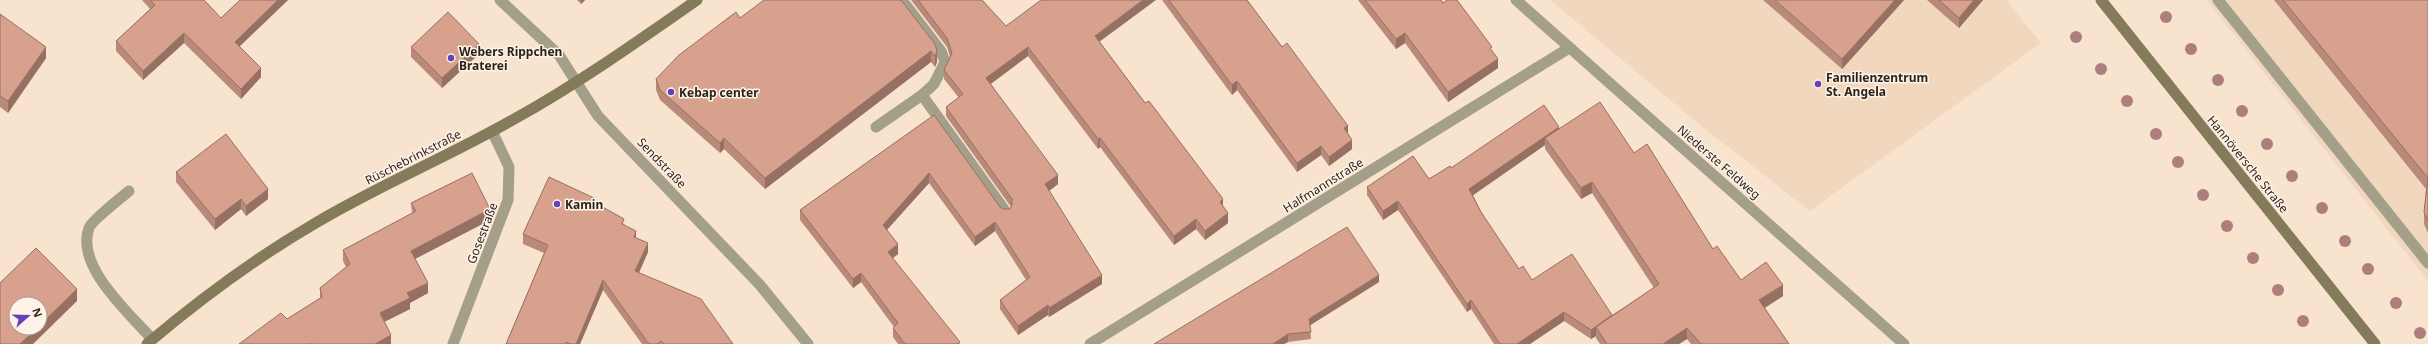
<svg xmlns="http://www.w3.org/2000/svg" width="2428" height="344" font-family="'Noto Sans',sans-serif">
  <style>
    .built { fill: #f1d7bd }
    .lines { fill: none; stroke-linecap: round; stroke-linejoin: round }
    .service { stroke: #a49f89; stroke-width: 11 }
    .minor { stroke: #a49f89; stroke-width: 11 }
    .secondary { stroke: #847b5b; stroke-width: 11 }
    .tree { fill: #ae7e7c }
    .wall { fill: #b98a7a; fill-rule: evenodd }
    .shaded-wall { fill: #967163 }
    .building { fill: #d7a18e; stroke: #967163 }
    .poi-dot { fill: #6143bb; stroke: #fff2e6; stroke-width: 1.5 }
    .labels { text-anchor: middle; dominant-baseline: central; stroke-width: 3; stroke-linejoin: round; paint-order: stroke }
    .poi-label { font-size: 12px; font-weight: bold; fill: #2b241c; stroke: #fff2e6; text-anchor: start }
    .street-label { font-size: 12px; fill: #2b241c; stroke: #fff2e6 }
  </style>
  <rect width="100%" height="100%" fill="#f8e3cf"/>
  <g class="built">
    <path d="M1550 0H2006L2041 43 1810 211 1700 125Z"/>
    <path d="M2207 0H2428V281Z"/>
  </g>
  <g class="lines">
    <g class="service">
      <path d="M902 0 941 51 945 62 934 84 922 95 1006 212"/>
      <path d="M2218 0 2428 263"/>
      <path d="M876 127 922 95"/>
      <path d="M129 191C122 197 91 221 89 228 75 266 129 313 152 339"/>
    </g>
    <g class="minor">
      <path d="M500 0 559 55 598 116 760 285 808 344"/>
      <path d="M1516 0 1904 344"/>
      <path d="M453 344 508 200 509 167 492 131"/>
      <path d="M1090 344 1569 48"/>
    </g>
    <g class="secondary">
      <path d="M2101 0 2375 344"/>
      <path d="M147 344C199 300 254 259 314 224 379 185 450 156 516 118 579 83 638 41 697 0"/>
    </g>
  </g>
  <g class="tree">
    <circle cx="2166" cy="17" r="6"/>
    <circle cx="2076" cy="37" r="6"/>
    <circle cx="2191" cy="49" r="6"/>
    <circle cx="2101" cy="69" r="6"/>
    <circle cx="2218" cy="80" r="6"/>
    <circle cx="2127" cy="101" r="6"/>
    <circle cx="2242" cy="111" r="6"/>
    <circle cx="2156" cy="134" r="6"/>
    <circle cx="2267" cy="144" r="6"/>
    <circle cx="2178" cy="162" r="6"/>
    <circle cx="2292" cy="176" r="6"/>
    <circle cx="2203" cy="195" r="6"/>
    <circle cx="2322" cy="208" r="6"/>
    <circle cx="2227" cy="226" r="6"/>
    <circle cx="2345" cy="241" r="6"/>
    <circle cx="2253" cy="258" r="6"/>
    <circle cx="2368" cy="269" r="6"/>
    <circle cx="2278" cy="290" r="6"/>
    <circle cx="2396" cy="303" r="6"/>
    <circle cx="2303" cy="321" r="6"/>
    <circle cx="2420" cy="333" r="6"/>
  </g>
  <g class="wall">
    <path d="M142 0H204L221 18 240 0H288L239 46 261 77 241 99 184 43 143 80 116 51V41L150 9Z"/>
    <path d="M577 0H585L581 4Z"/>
    <path d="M911 0H982L1006 26 1100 42 1223 207 1228 223 1205 240 1196 229 1174 245 1100 147 1098 149 1028 56 991 84 1058 184 1049 191 1102 284 1049 317 1048 315 1018 335 1000 309V300L1026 280 995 231 975 246 929 183 887 230 898 254 892 258 960 344H898L893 337V328L894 327 861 282 853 288 800 220V210L934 115 1000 207 1003 209H1010L1011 207 946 116V107L959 98 944 79V70L950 57 947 47Z"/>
    <path d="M1162 0H1247L1348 134 1352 149 1329 166 1321 155 1297 172 1237 90 1232 95Z"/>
    <path d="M1358 0H1441L1443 3 1492 51 1498 68 1448 102 1405 43 1396 49Z"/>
    <path d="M1763 0H1904L1842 69Z"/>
    <path d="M1927 0H1983L1959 28Z"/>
    <path d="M2274 0H2428V233L2424 224V212L2426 189Z"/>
    <path d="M0 14 46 58 8 113 0 107Z"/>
    <path d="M740 18 935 44 937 62 935 67 931 62 765 189 724 149 720 153 660 100 656 90V79Z"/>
    <path d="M411 47 479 54 442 88 411 57Z"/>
    <path d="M1559 129 1634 153 1713 249 1741 280 1783 296 1765 308 1789 344H1691L1687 339 1679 344H1600L1596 338V336L1591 339 1564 321 1530 344H1494L1471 309 1467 312 1398 210 1383 220 1367 195V187L1429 179 1451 168ZM1545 145V149L1581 199 1592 193 1654 288 1612 315 1532 280 1519 269 1481 212 1473 195Z"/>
    <path d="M176 172 268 199 246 216 241 209 215 230 176 182Z"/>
    <path d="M594 202 624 224 648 252 639 273 733 344H642L603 290 580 344H506L544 253 523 244V234Z"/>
    <path d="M411 203 490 220 415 259 428 293 410 303V309L384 322 391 344H239L287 319 320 298V288L346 267 343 261V250L412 214Z"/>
    <path d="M1379 282 1310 325 1311 339 1288 342 1284 344H1154Z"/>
  </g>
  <g class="shaded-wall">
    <path d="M278 0H288L235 51V42Z"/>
    <path d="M581 0H585L581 4Z"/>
    <path d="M1143 0H1156L1095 45V36Z"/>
    <path d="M1895 0H1904L1842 69V59Z"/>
    <path d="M1974 0H1983L1959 28V18Z"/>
    <path d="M184 33V43L143 80V71Z"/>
    <path d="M1405 33V43L1396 49V39Z"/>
    <path d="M479 44V54L442 88V78Z"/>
    <path d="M46 47V58L8 113V101Z"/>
    <path d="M1028 47V56L986 87V78Z"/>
    <path d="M931 51V62L765 189V178Z"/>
    <path d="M937 51V62L935 67V56Z"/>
    <path d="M1498 59V68L1448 102V92Z"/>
    <path d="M261 68V77L241 99V89Z"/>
    <path d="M1237 81V90L1232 95V85Z"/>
    <path d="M1348 126V135L1344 128Z"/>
    <path d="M1559 127V136L1545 138V145L1469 198V189Z"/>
    <path d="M724 138V149L720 153V143Z"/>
    <path d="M1100 138V147L1098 149V139Z"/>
    <path d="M1352 140V149L1329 166V157Z"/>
    <path d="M1321 146V155L1297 172V163Z"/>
    <path d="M929 173V183L883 234V225Z"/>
    <path d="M1058 175V184L1045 194V184Z"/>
    <path d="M1592 182V193L1581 199V188Z"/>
    <path d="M268 189V199L246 216V206Z"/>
    <path d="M241 199V209L215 230V219Z"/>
    <path d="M1223 199V209L1220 202Z"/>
    <path d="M1398 201V210L1383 220V211Z"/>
    <path d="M490 209V220L411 261V251Z"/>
    <path d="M1228 213V223L1205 240V231Z"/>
    <path d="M1196 219V229L1174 245V236Z"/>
    <path d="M995 222V231L975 246V237Z"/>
    <path d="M636 231V240L634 237Z"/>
    <path d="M648 243V252L635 281V271Z"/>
    <path d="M898 244V254L888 262V252Z"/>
    <path d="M861 273V282L853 288V279Z"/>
    <path d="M1102 275V284L1049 317V308Z"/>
    <path d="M1379 275V282L1309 326V319Z"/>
    <path d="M603 280V290L580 344H576Z"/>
    <path d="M428 283V293L410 303V309L380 324V313L407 293Z"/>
    <path d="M1783 285V296L1759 311V300Z"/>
    <path d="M77 289V301L33 344H20L37 328H40V325Z"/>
    <path d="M1471 300V309L1467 312V304Z"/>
    <path d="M1048 305V315L1018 335V326Z"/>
    <path d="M1564 312V321L1530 344H1517Z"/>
    <path d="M1596 327V336L1591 339V330Z"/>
    <path d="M1687 328V339L1679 344H1663Z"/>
    <path d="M1288 334V342L1284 344H1273Z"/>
    <path d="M391 335V344H375Z"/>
  </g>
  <g class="building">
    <path d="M150 0H204L221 18 240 0H278L235 42 261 68 241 89 184 33 143 71 116 41 155 5Z"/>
    <path d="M764 0H901L935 44 937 51 935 56 931 51 765 178 724 138 720 143 660 90 656 79 679 55 736 12 740 18Z"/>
    <path d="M918 0H982L1006 26 1041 0H1143L1095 36 1145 103 1149 101 1223 199 1220 202 1228 213 1205 231 1196 219 1174 236 1100 138 1098 139 1028 47 986 78 1058 175 1045 184 1102 275 1049 308 1048 305 1018 326 1000 300 1030 277 995 222 975 237 929 173 883 225 898 244 888 252 960 342 957 344H905L893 328 898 323 861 273 853 279 800 210 934 115 1000 207 1003 209H1010L1012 205V199L946 107 963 94 944 70 952 53 947 38Z"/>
    <path d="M1169 0H1247L1282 47 1287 43 1348 126 1344 128 1352 140 1329 157 1321 146 1297 163 1237 81 1232 85Z"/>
    <path d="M1365 0H1441L1443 3 1447 0H1457L1492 47 1490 48 1498 59 1448 92 1405 33 1396 39Z"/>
    <path d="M1775 0H1895L1842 59Z"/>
    <path d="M1939 0H1974L1959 18Z"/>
    <path d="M2283 0H2428V221L2424 212 2428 178Z"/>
    <path d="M448 12 479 44 442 78 411 47Z"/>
    <path d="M0 14 46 47 8 101 0 96Z"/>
    <path d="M1600 102 1634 153 1647 144 1713 249 1717 246 1741 280 1766 262 1783 285 1759 300 1789 344H1701L1687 328 1663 344H1607L1596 327 1659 284 1592 182 1581 188 1545 138Z"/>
    <path d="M1544 105 1559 127 1469 189 1481 212 1519 269 1523 266 1532 280 1572 254 1612 315 1591 330 1564 312 1517 344H1500L1471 300 1467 304 1398 201 1383 211 1367 187 1413 156 1429 179 1450 166 1451 168Z"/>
    <path d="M226 134 268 189 246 206 241 199 215 219 176 172Z"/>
    <path d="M472 173 490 209 411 251 428 283 407 293 410 298 380 313 391 335 375 344H312V343L311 344H239L281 313 287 319 322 297 320 288 350 264 343 250 416 211 411 203Z"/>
    <path d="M549 177 594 198 592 201 624 219 622 224 636 231 634 237 648 243 635 271 701 299 733 344H664L661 341 657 344H649L603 280 576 344H571L566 342 565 344H506L548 245 523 234Z"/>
    <path d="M1347 227 1379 275 1309 319 1311 332 1288 334 1273 344H1154Z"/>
    <path d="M36 248 77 289 40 325V304H16V328H37L20 344H0V283Z"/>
  </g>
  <g class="poi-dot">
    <circle cx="451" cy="58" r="4"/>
    <circle cx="1818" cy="84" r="4"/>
    <circle cx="671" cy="92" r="4"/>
    <circle cx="557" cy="204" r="4"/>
  </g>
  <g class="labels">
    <g class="poi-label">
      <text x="459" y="51">Webers Rippchen<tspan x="459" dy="14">Braterei</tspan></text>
      <text x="1826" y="77">Familienzentrum<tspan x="1826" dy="14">St. Angela</tspan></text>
      <text x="679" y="92">Kebap center</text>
      <text x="565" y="204">Kamin</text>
    </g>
    <g class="street-label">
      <text transform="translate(413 157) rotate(-27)">Rüschebrinkstraße</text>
      <text transform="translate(1719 162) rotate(41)">Niederste Feldweg</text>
      <text transform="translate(662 163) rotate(46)">Sendstraße</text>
      <text transform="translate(2248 164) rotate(51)">Hannöversche Straße</text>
      <text transform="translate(1323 185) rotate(-32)">Halfmannstraße</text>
      <text transform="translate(482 233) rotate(-69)">Gosestraße</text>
    </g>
  </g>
  <g transform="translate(28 316) rotate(70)"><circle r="19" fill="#fff2e6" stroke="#aaa095"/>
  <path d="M0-3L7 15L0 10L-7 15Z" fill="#6143bb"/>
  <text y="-6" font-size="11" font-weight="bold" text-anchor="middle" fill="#2b241c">N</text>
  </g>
</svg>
